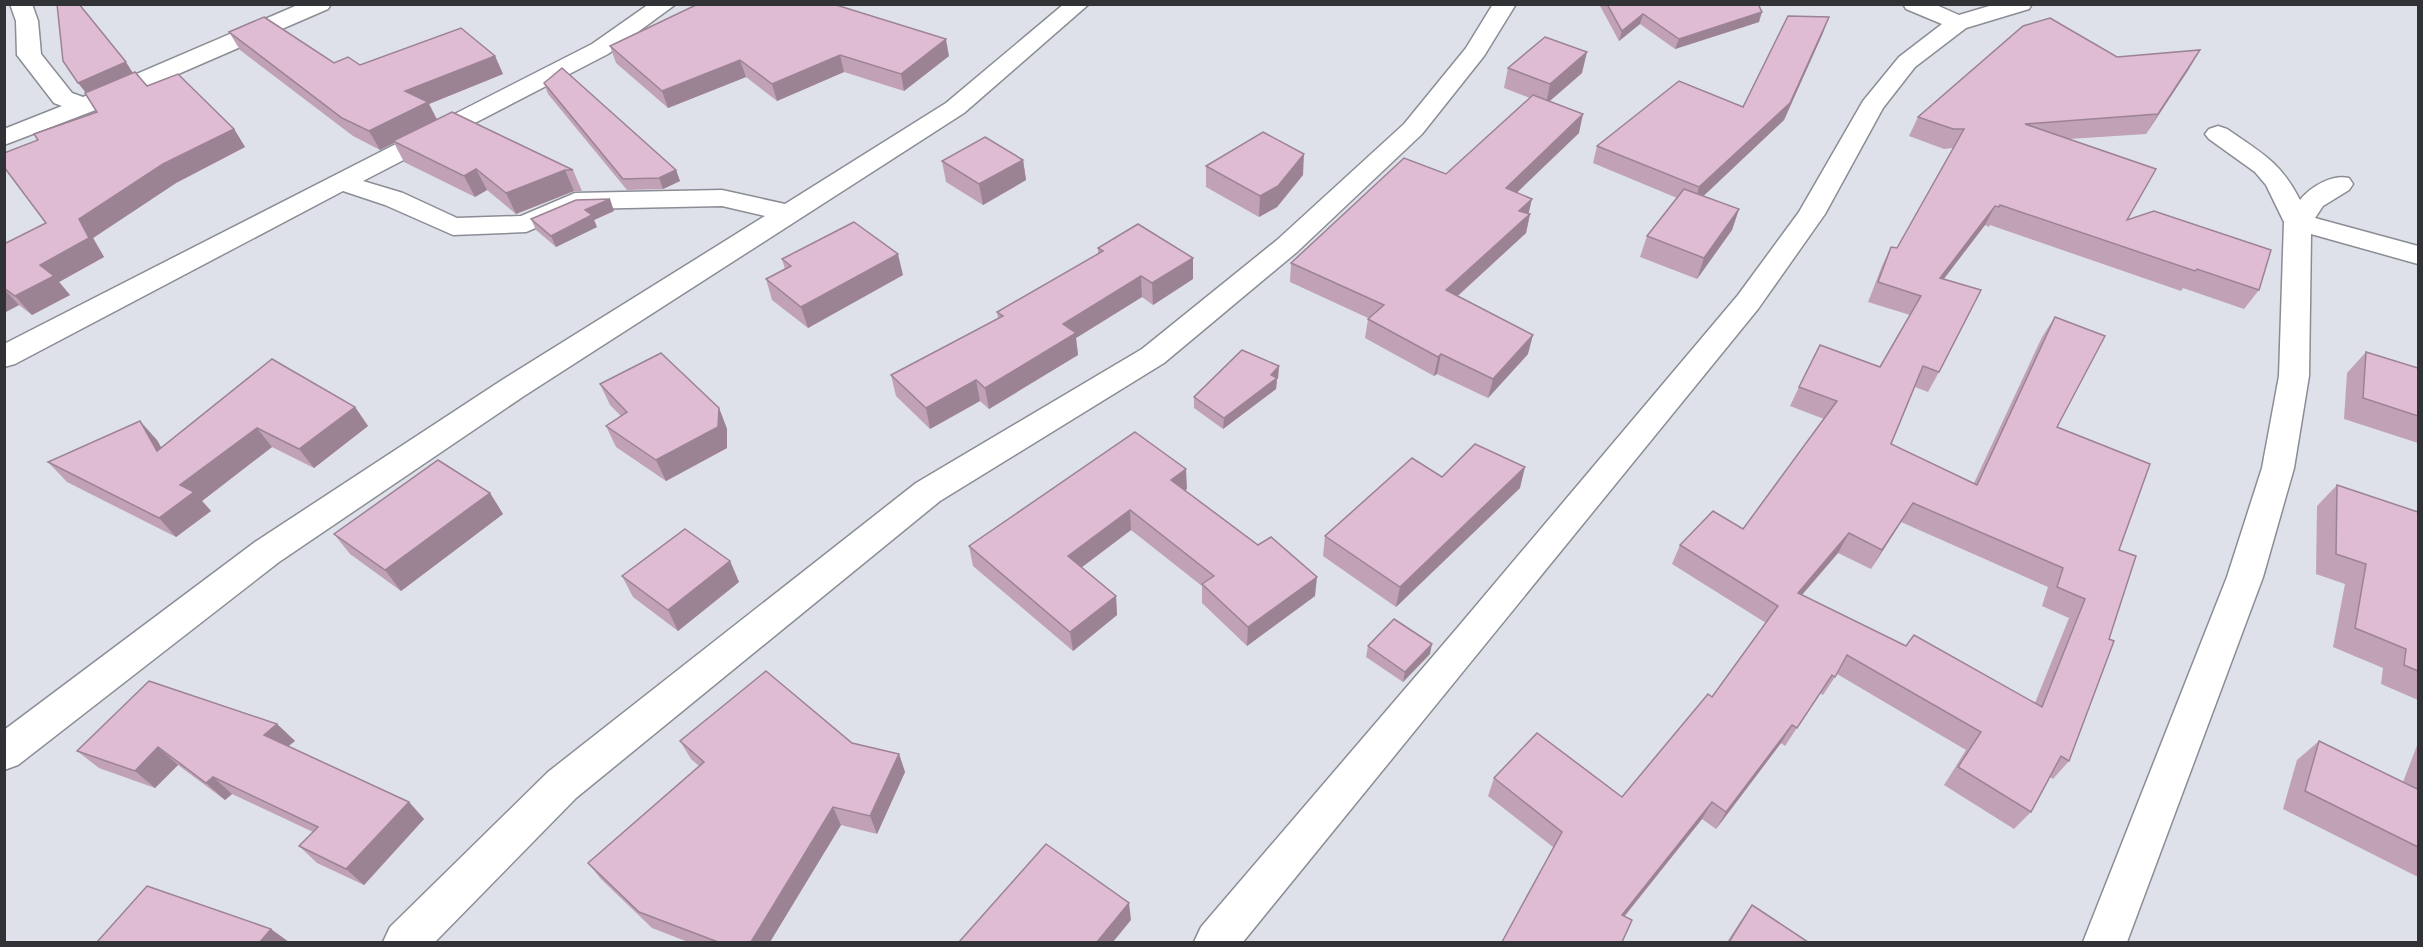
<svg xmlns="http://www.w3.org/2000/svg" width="2423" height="947" font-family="'PT Sans',sans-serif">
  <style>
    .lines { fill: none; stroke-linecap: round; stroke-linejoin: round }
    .minor-casing { stroke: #8b8d95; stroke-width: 3 }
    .minor { fill: #fff; fill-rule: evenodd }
    .wall { fill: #c0a1b6; fill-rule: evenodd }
    .shaded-wall { fill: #9c8394 }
    .building { fill: #dfbbd4; stroke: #9c8394; stroke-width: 1.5; fill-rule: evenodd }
  </style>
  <rect width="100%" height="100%" fill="#dee1ea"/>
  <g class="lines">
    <defs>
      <g id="minor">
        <path d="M10 4H32L38 21 41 54 72 93 83 97 300 4H331L328 9 93 111 4 145V129L62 106 54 103 17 55 16 21Z"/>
        <path d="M649 4H676L608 54 363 181 403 193 457 218 521 216 575 193 722 190 785 204 946 103 1064 4H1089L964 113 524 396 279 562 18 765 4 770V730L255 542 502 380 765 216 722 206 580 209 526 232 453 235 385 205 343 191 15 364 4 367V344L592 44Z"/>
        <path d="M1493 4H1516L1484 56 1422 134 1297 252 1164 363 940 501 576 798 435 942H383L390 927 548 772 916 483 1142 349 1277 240 1404 124 1466 48Z"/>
        <path d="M1903 4H1934L1959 15 1996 4H2032L2029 9 1966 28 1915 67 1883 108 1825 214 1758 309 1243 942H1194L1201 927 1458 627 1738 295 1799 212 1863 101 1899 57 1942 24 1906 9Z"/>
        <path d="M2218 126 2227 129C2260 152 2281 162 2300 200 2311 186 2333 174 2349 178L2353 184 2349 190 2323 206 2315 218 2418 246V264L2311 234 2309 376 2294 468 2263 577 2127 942H2083L2227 577 2262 468 2279 376 2284 222 2266 185 2255 172 2209 139 2205 134 2209 129Z"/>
      </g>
    </defs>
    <use href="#minor" class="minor-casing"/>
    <use href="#minor" class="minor"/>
  </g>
  <g class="wall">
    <path d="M1599 4H1758L1759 22 1675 49 1640 24 1619 41Z"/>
    <path d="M229 32 334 63 360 65 495 56 503 74 429 104 437 119 573 170 582 191H574L516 214 487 190 475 197 404 162 394 143 380 150 353 136 240 50Z"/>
    <path d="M1823 33 1784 120 1703 196 1739 209 1732 230 1697 279 1640 257 1647 236 1677 198 1593 163 1597 146 1743 107Z"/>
    <path d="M610 46 949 56 904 91 844 72 777 101 746 77 668 108 616 63Z"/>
    <path d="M2200 50 2146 134 2069 139 2127 220 2259 290 2244 309 2183 288 2181 291 1990 225 1989 227 1985 225 1944 279 1939 372 1928 392 1915 387 1891 444 1974 483 2042 337 2055 317 2057 427 2119 550 2069 761 2053 779 2050 777 2031 812 2014 829 1944 785 1966 750 1837 674 1823 695 1820 693 1785 746 1781 743 1716 829 1702 819 1625 916 1622 942 1553 847 1488 796 1494 778 1622 797 1712 697 1766 623 1672 564 1680 545 1743 529 1824 419 1790 406 1799 387 1880 367 1910 315 1868 302 1882 266 1891 247 1897 248 1953 148 1944 149 1909 136 1918 117 2117 57ZM1901 522 2048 587 2042 606 2069 618 2035 703 1906 646 1802 595 1838 553 1871 569Z"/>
    <path d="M1508 68 1582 73 1550 101 1579 133 1517 192 1528 214H1530L1526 233 1458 296 1528 354 1488 398 1437 374 1434 376 1365 338 1368 319V318L1290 282 1291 263 1446 174 1530 98 1504 88Z"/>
    <path d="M133 73 147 86 234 129 245 147 176 183 93 238 104 257 59 282 70 295 32 315 19 305 4 313V244L46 223 38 140 97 112Z"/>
    <path d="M544 83 676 170 680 181 663 189 627 190 548 94Z"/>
    <path d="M1023 160 1026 180 983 205 946 182 942 161Z"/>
    <path d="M1206 166 1303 175 1277 207 1259 217 1206 187Z"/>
    <path d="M614 211 594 220 597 227 556 247 536 230 531 219Z"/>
    <path d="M1098 248 1193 258V279L1153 305 1142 297 1076 338 1078 355 989 409 980 401 930 429 896 396 891 375 998 318 997 312 1098 254Z"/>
    <path d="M782 259 903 275 808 328 772 300 766 279 785 269Z"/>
    <path d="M2366 352 2418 368V443L2344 419 2347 373Z"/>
    <path d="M1279 366 1278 378 1277 379 1276 389 1223 429 1194 408V397Z"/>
    <path d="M600 384 719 408 727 429V448L666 481 616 447 606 426 621 416 610 405Z"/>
    <path d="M355 407 368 426 314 468 272 447 202 501 211 511 176 537 67 482 48 462 157 440 161 448Z"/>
    <path d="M2337 485 2418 512V700L2381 684 2383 668 2333 647 2345 584 2316 574 2317 506Z"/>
    <path d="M1520 488 1396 607 1323 556 1325 536Z"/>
    <path d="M1187 489 1185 490 1315 596 1247 646 1202 603V586L1131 530 1081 568 1116 596 1117 615 1073 651 973 566 969 546Z"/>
    <path d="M490 493 503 514 401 591 350 554 334 534Z"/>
    <path d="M730 561 739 582 678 631 633 597 622 576Z"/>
    <path d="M1368 646 1430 654 1403 682 1366 657Z"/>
    <path d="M277 724 295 741 288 746 409 802 424 819 364 885 317 863 299 846 313 832 232 794 225 800 178 765 155 788 99 768 77 751Z"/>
    <path d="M680 741 852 743 899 754 905 772 877 834 841 825 770 942H688L652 928 601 879 588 863 699 766 691 759Z"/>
    <path d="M2319 741 2403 782 2418 743V877L2283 809 2297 760Z"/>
    <path d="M1752 905 1808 942H1727L1740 922Z"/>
  </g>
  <g class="shaded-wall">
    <path d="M1762 12 1759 22 1675 49 1679 39Z"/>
    <path d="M1643 14 1640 24 1619 41 1622 31Z"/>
    <path d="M1829 17 1823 33 1784 120 1694 205 1699 187Z"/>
    <path d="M946 39 949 56 904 91 901 74Z"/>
    <path d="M2200 50 2189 69 2146 134 2158 114Z"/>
    <path d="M1587 52 1582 73 1546 104 1550 84Z"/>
    <path d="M840 55 844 72 777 101 772 84Z"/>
    <path d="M495 56 503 74 429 104 437 120 393 141 394 143 380 150 369 131 405 91Z"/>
    <path d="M740 60 746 77 668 108 662 91Z"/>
    <path d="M126 62 133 73 86 93 78 83Z"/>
    <path d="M1583 114 1579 133 1502 207 1506 188Z"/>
    <path d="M234 129 245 147 176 183 93 238 104 257 59 282 70 295 32 315 15 296 79 219 163 164Z"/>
    <path d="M1304 154 1303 175 1277 207 1259 217 1260 196Z"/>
    <path d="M1023 160 1026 180 983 205 979 184Z"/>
    <path d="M476 169 487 190 475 197 464 176Z"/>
    <path d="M565 170 574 191 516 214 506 193Z"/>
    <path d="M676 170 680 181 663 189 659 178Z"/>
    <path d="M610 199 614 211 594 220 597 227 556 247 551 236 585 210Z"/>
    <path d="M1532 199 1528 216 1530 214 1526 233 1443 309 1446 290 1519 211Z"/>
    <path d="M1995 206 1985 225 1929 298 1940 278Z"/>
    <path d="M1739 209 1732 230 1697 279 1704 258Z"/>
    <path d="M898 254 903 275 808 328 801 307Z"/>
    <path d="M1193 258V279L1153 305 1152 283Z"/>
    <path d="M1141 276 1142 297 1076 338 1078 355 989 409 985 388 1063 324Z"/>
    <path d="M4 289 19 305 4 313Z"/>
    <path d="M1533 335 1528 354 1488 398 1493 379Z"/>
    <path d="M1441 354 1437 374 1434 376 1438 357Z"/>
    <path d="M1279 366 1278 378 1277 379 1276 389 1223 429 1224 418 1271 375Z"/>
    <path d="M976 380 980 401 930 429 926 408Z"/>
    <path d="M355 407 368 426 314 468 299 449Z"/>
    <path d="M719 408 727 429V448L666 481 656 460Z"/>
    <path d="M140 421 157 440 174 470 157 451Z"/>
    <path d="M257 428 272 447 202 501 211 511 176 537 159 518 180 485Z"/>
    <path d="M1525 467 1520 488 1396 607 1400 587Z"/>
    <path d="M1186 469 1187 489 1172 500 1171 480Z"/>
    <path d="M490 493 503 514 401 591 385 570Z"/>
    <path d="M1913 503 1901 522 1871 569 1882 550Z"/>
    <path d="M1130 510 1131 530 1070 576 1068 556Z"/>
    <path d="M1849 533 1838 553 1787 612 1798 593Z"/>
    <path d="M730 561 739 582 678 631 668 610Z"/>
    <path d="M1317 577 1315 596 1247 646 1248 627Z"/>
    <path d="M1116 596 1117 615 1073 651 1070 632Z"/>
    <path d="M1432 644 1430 654 1403 682 1405 672Z"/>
    <path d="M277 724 295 741 281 752 264 735Z"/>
    <path d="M1792 725 1781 743 1716 829 1726 812Z"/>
    <path d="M158 747 178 765 155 788 135 771Z"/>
    <path d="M899 754 905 772 877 834 870 816Z"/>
    <path d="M213 777 232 794 225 800 206 783Z"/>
    <path d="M409 802 424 819 364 885 346 869Z"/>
    <path d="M1712 802 1702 819 1613 930 1622 915Z"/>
    <path d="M833 807 841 825 770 942H751Z"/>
    <path d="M1129 903 1131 920 1113 942H1097Z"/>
    <path d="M271 929 289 942H260Z"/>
  </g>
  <g class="building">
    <path d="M57 4H79L126 62 78 83 63 61Z"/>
    <path d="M698 4H833L946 39 901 74 840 55 772 84 740 60 662 91 610 46Z"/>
    <path d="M1607 4H1758L1762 12 1679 39 1643 14 1622 31Z"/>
    <path d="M1788 16 1829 17 1790 103 1699 187 1597 146 1679 81 1743 107Z"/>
    <path d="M264 17 334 63 348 57 360 65 461 28 495 56 405 91 428 102 369 131 342 118 229 32Z"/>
    <path d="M2050 18 2117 57 2200 50 2158 114 2025 124 2156 169 2127 220 2154 211 2271 250 2259 290 2197 269 2195 271 2000 205 1999 207 1995 206 1940 278 1981 290 1939 372 1923 366 1891 444 1977 485 2055 317 2105 336 2057 427 2150 464 2119 550 2136 556 2109 639 2114 641 2069 761 2061 756 2031 812 1958 767 1981 732 1847 655 1835 677 1832 675 1797 728 1792 725 1726 812 1712 802 1622 915 1632 920 1622 942H1502L1562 832 1494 778 1537 733 1622 797 1708 694 1712 697 1778 606 1680 545 1713 511 1743 529 1837 401 1799 387 1820 345 1880 367 1921 296 1878 282 1891 247 1897 248 1964 129H1953L1918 117 2023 26ZM1913 503 2063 568 2057 587 2085 599 2042 707 1914 635 1906 646 1798 593 1849 533 1882 550Z"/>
    <path d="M1545 37 1587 52 1550 84 1508 68Z"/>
    <path d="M562 68 676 170 659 178 623 179 544 83Z"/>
    <path d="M135 72 147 86 178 74 234 129 163 164 79 219 89 238 40 265 54 276 15 296 4 288V244L46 223 4 167V153L38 140 34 134 97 112 85 93Z"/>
    <path d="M1533 95 1583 114 1506 188 1532 199 1519 211 1530 214 1446 290 1533 335 1493 379 1441 354 1438 357 1368 319 1384 305 1291 263 1404 158 1446 174Z"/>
    <path d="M452 112 573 170H565L506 193 476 169 464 176 393 141Z"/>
    <path d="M1263 132 1304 154 1278 186 1260 196 1206 166Z"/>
    <path d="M985 137 1023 160 979 184 942 161Z"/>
    <path d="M1684 189 1739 209 1704 258 1647 236Z"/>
    <path d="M610 199 585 210 592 215 551 236 531 219 576 200Z"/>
    <path d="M854 222 898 254 801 307 766 279 791 266 782 259Z"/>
    <path d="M1138 224 1193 258 1152 283 1141 276 1063 324 1076 333 985 388 976 380 926 408 891 375 1003 316 997 312 1103 251 1098 248Z"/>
    <path d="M1242 350 1279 366 1271 375 1277 378 1224 418 1194 397Z"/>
    <path d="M2366 352 2418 368V416L2363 398Z"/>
    <path d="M661 353 719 408 718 427 656 460 606 426 627 412 600 384Z"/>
    <path d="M272 359 355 407 299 449 257 428 180 485 194 492 159 518 48 462 140 421 157 451Z"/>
    <path d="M1135 432 1186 469 1171 480 1258 545 1271 537 1317 577 1248 627 1202 584 1214 576 1130 510 1068 556 1116 596 1070 632 969 546Z"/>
    <path d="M1475 444 1525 467 1400 587 1325 536 1412 458 1442 477Z"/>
    <path d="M438 460 490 493 385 570 334 534Z"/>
    <path d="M2337 485 2418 512V671L2404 665 2406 649 2355 628 2366 564 2336 554Z"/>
    <path d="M685 529 730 561 668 610 622 576Z"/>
    <path d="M1394 619 1432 644 1405 672 1368 646Z"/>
    <path d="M766 671 852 743 899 754 870 816 833 807 751 942H718L639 912 588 863 704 762 680 741Z"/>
    <path d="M149 681 277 724 264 735 409 802 346 869 299 846 318 827 213 777 206 783 158 747 135 771 77 751Z"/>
    <path d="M2319 741 2417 789 2418 786V847L2305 791Z"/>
    <path d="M1046 844 1129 903 1097 942H959Z"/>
    <path d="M147 886 271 929 260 942H97Z"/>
    <path d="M1752 905 1808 942H1729Z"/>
  </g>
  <rect width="2423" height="947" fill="none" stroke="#313235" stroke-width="12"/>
</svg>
